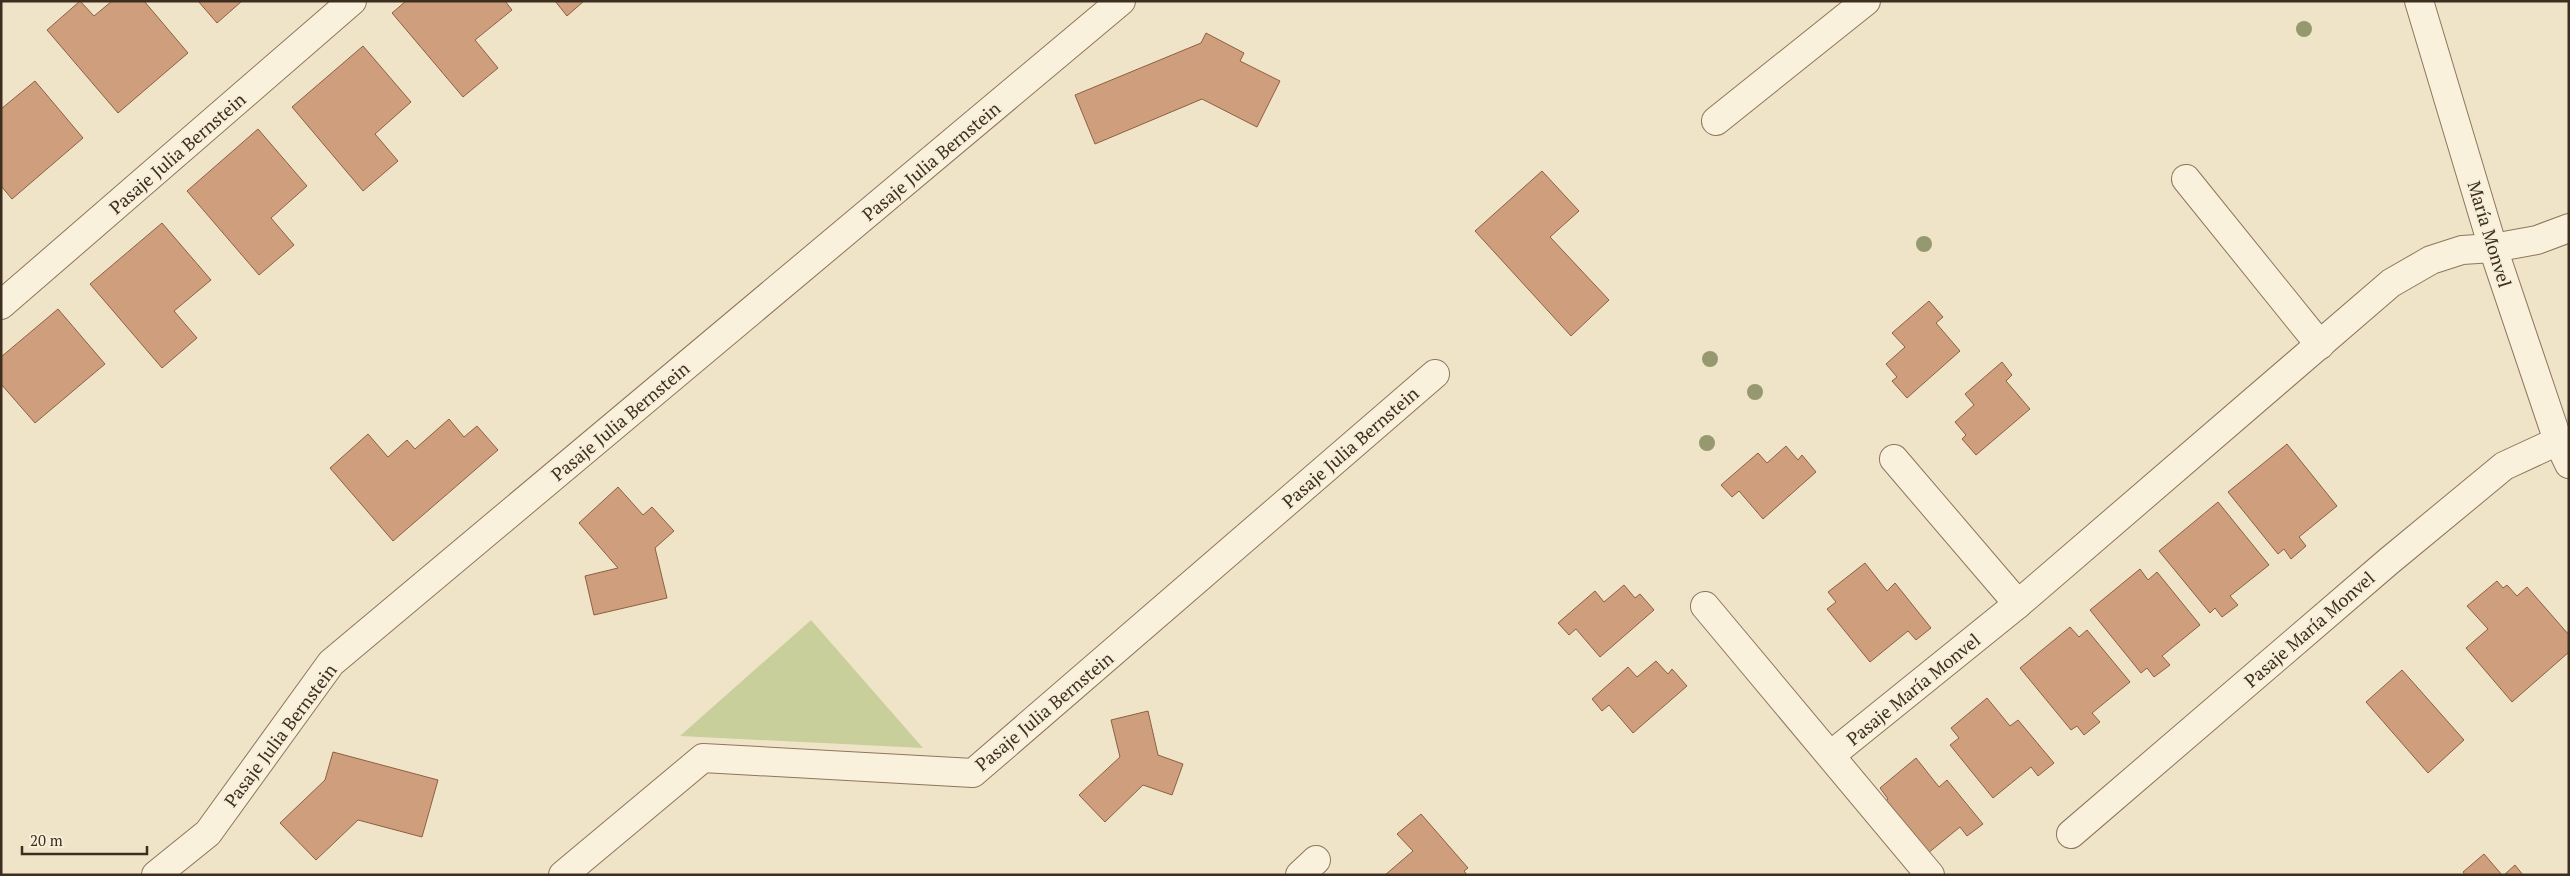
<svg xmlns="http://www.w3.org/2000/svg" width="2570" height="876" font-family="'PT Serif',serif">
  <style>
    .green { fill: #c9cf9b }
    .building { fill: #cf9f7d; stroke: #8d5f41 }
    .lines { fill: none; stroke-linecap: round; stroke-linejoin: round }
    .minor-casing { stroke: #8d765c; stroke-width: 30 }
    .minor { stroke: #faf1dc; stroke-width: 28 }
    .tree { fill: #96986f }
    .labels { text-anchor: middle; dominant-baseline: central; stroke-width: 4; stroke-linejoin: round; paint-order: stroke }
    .street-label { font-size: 18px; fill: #3d2e20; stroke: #f7eed8 }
  </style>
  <rect width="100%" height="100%" fill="#f0e4c8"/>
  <path class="green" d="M811 620 923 748 680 736Z"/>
  <g class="building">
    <path d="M80 1 94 16 112 1H144L188 53 118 113 47 30Z"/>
    <path d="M198 1H242L217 23Z"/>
    <path d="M406 1H505L512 10 475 40 498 68 463 97 392 13Z"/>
    <path d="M555 1H584L567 16Z"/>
    <path d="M1206 33 1244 53 1240 61 1280 81 1257 127 1202 99 1095 144 1075 95 1201 43Z"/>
    <path d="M363 46 411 102 375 134 398 161 363 191 292 107Z"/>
    <path d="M35 81 83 138 12 199 1 186V109Z"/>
    <path d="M258 129 307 186 271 218 294 245 259 275 187 191Z"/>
    <path d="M1542 171 1579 211 1550 237 1609 300 1571 336 1475 231Z"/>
    <path d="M162 223 211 280 174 311 197 338 162 368 90 284Z"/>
    <path d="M1929 301 1943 317 1936 323 1960 351 1907 398 1892 381 1897 377 1886 364 1905 347 1892 333Z"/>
    <path d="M58 309 105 364 35 423 1 384V357Z"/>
    <path d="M2002 362 2012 375 2006 381 2030 409 1976 455 1962 439 1966 435 1955 422 1974 405 1965 394Z"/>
    <path d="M449 419 464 437 477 426 498 450 393 541 330 468 368 434 388 457 407 440 415 449Z"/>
    <path d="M2287 444 2337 506 2299 537 2306 546 2291 559 2284 549 2278 554 2228 492Z"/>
    <path d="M1786 446 1798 460 1802 455 1816 472 1763 519 1739 491 1732 497 1721 485 1758 453 1767 463Z"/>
    <path d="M618 487 643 515 652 507 674 531 655 548 667 598 594 615 585 576 618 568 579 523Z"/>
    <path d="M2218 502 2269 565 2230 596 2238 605 2222 617 2215 608 2210 613 2159 551Z"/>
    <path d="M1865 563 1887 591 1895 583 1931 628 1916 640 1908 631 1870 662 1827 609 1836 602 1828 592Z"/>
    <path d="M2140 569 2148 580 2157 572 2200 625 2162 656 2170 665 2154 677 2147 668 2141 673 2090 610Z"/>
    <path d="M2497 581 2503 588 2507 585 2517 596 2527 587 2569 635V652L2512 702 2466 648 2488 629 2467 606Z"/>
    <path d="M1624 585 1635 598 1640 594 1654 610 1600 657 1576 629 1569 635 1558 623 1595 591 1604 602Z"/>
    <path d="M2070 627 2079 637 2087 630 2130 682 2092 713 2100 722 2084 735 2077 726 2071 730 2020 668Z"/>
    <path d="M1656 661 1668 674 1672 669 1687 686 1633 733 1609 705 1602 711 1592 699 1628 667 1637 677Z"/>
    <path d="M2402 670 2464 740 2428 773 2366 702Z"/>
    <path d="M1987 698 2010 726 2018 720 2054 763 2038 776 2031 767 1993 798 1950 745 1959 738 1951 728Z"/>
    <path d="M1148 711 1158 755 1183 764 1172 795 1143 785 1105 822 1079 795 1120 757 1111 720Z"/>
    <path d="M333 752 438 780 422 837 358 820 316 860 280 823 325 780Z"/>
    <path d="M1916 758 1939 787 1947 780 1983 824 1967 836 1960 827 1922 858 1879 806 1888 799 1880 788Z"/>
    <path d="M1421 814 1468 868 1464 871 1467 875H1385L1413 851 1397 834Z"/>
    <path d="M2484 854 2502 875H2465L2463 872Z"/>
    <path d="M2515 865 2523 875H2504Z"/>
  </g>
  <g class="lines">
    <defs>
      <g id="minor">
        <path d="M2419 1 2493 248 2558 441 2569 464"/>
        <path d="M1716 121 1866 1"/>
        <path d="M2186 179 2320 345"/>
        <path d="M1 305 352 1"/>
        <path d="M1894 459 2018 604"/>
        <path d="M1705 606 1930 875"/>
        <path d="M1831 755 2018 604 2391 283 2431 260 2462 250 2493 248 2537 240 2569 228"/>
        <path d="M2071 834 2389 561 2504 466 2558 441"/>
        <path d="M156 875 208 833 331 663 1121 1"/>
        <path d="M563 875 703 758 973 773 1435 374"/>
        <path d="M1300 875 1316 860"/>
      </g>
    </defs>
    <use href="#minor" class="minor-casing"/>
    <use href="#minor" class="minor"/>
  </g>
  <g class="tree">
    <circle cx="2304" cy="29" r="8"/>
    <circle cx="1924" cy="244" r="8"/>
    <circle cx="1710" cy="359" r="8"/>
    <circle cx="1755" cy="392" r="8"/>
    <circle cx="1707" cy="443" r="8"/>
  </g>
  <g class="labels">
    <g class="street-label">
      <text transform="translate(177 153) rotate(-41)">Pasaje Julia Bernstein</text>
      <text transform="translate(931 161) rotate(-40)">Pasaje Julia Bernstein</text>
      <text transform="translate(2490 234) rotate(73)">María Monvel</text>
      <text transform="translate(620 421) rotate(-40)">Pasaje Julia Bernstein</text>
      <text transform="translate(1350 447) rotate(-41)">Pasaje Julia Bernstein</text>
      <text transform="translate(2309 629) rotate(-41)">Pasaje María Monvel</text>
      <text transform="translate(1913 689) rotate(-39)">Pasaje María Monvel</text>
      <text transform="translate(1044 711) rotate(-40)">Pasaje Julia Bernstein</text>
      <text transform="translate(280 735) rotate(-53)">Pasaje Julia Bernstein</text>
    </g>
  </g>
  <rect width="2570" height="876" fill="none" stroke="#3d2e20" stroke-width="5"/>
  <path d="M22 846v8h125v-8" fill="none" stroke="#3d2e20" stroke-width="2.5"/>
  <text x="30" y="846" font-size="15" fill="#3d2e20" stroke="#f7eed8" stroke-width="4" paint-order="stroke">20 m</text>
</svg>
